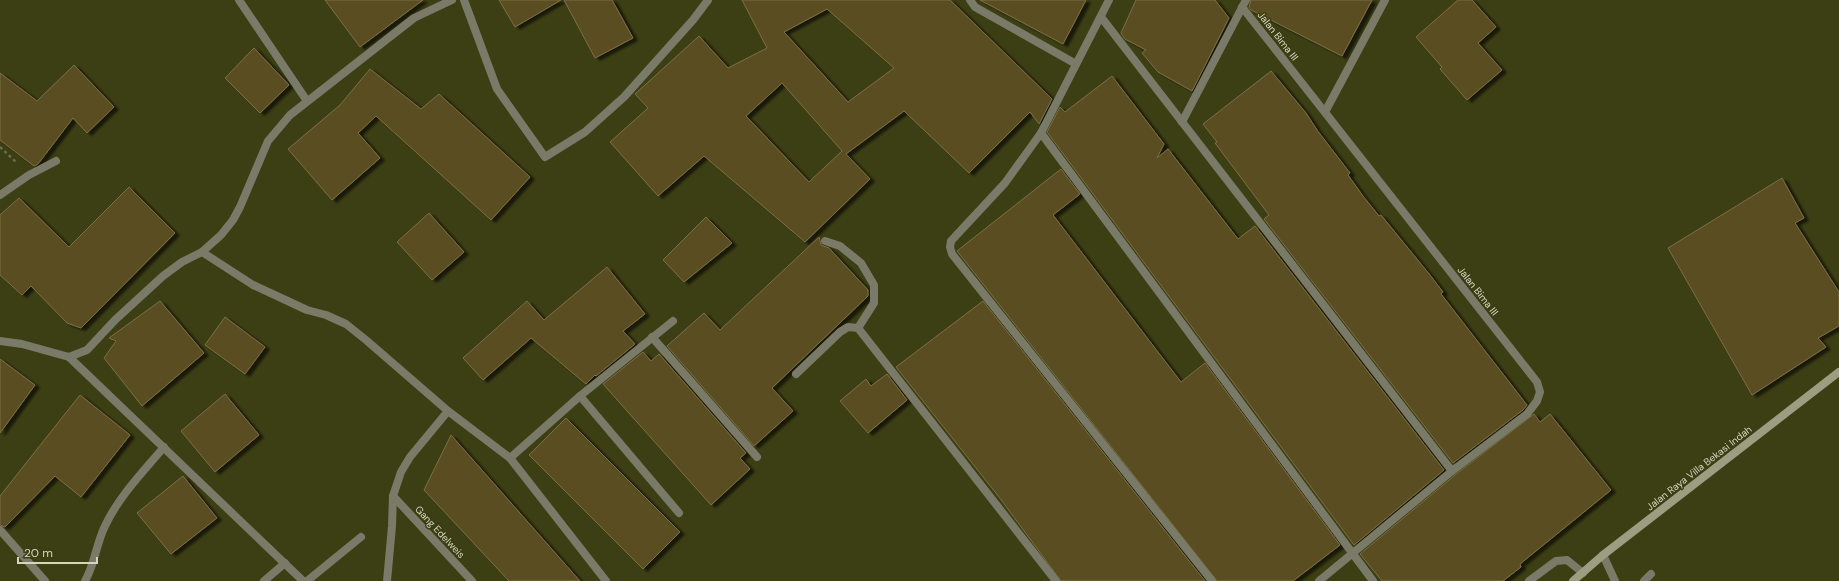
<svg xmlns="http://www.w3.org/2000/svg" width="1839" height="581" font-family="'DM Sans',sans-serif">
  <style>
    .building { fill: #5a4d23; stroke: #7d6f45; fill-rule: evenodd; filter: url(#shadow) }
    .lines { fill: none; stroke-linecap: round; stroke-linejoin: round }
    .path { stroke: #6b6e4a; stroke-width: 2.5; stroke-dasharray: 3 3; stroke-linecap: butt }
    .street { stroke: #797b68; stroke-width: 8 }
    .secondary { stroke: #9b9e80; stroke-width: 8 }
    .labels { text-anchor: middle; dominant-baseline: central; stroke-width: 3; stroke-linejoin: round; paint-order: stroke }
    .street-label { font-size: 10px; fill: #d3d6bf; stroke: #3c3e14 }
  </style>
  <defs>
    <filter id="shadow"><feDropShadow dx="4.5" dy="2.5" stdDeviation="1" flood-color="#0009"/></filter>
  </defs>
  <rect width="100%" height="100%" fill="#3c3e14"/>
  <g class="building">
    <path d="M325 0H423L360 47Z"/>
    <path d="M499 0H561L515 27Z"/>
    <path d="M564 0H612L633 38 595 58Z"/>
    <path d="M742 0H950L1052 99 1039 124 1030 112 969 173 904 111 846 154 870 179 805 242 704 156 658 196 610 142 648 108 635 94 699 36 728 68 767 48ZM827 9 894 68 848 102 784 32ZM782 83 842 151 809 182 746 116Z"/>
    <path d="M980 0H1086L1063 44Z"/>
    <path d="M1136 0H1215L1229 18 1192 91 1158 72 1142 53 1146 50 1125 39 1121 33Z"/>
    <path d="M1251 0H1372L1342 56 1251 10 1249 7Z"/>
    <path d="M1458 0H1472L1496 27 1478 43 1502 70 1467 100 1440 69 1442 67 1416 37Z"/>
    <path d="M254 48 289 85 260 113 225 78Z"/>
    <path d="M74 65 114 107 87 133 73 118 38 164 34 166 0 140V73L37 101Z"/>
    <path d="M370 69 421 109 439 94 530 177 491 220 376 116 358 133 380 158 332 200 288 149 340 105Z"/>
    <path d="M1271 71 1306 113 1317 130 1350 173 1348 175 1363 196 1379 216 1381 215 1430 275 1443 292 1441 294 1527 405 1523 410 1453 463 1264 219 1269 215 1215 143 1217 142 1203 124Z"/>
    <path d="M1112 76 1164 144 1157 158 1168 149 1238 239 1255 226 1444 470 1354 545 1047 132 1060 107 1065 112Z"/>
    <path d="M1061 169 1080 194 1053 215 1181 382 1205 363 1340 545 1293 581H1217L957 251Z"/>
    <path d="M1782 178 1804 218 1795 223 1839 292V326L1818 338 1826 347 1752 395 1668 248Z"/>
    <path d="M129 187 175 233 81 328 67 323 31 286 22 295 0 275V215L19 198 69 247Z"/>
    <path d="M429 213 464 252 432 280 397 242Z"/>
    <path d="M706 217 732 243 684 282 663 260Z"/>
    <path d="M819 237 821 245 829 248 868 290V296L772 388 793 411 754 446 667 346 704 313 720 330Z"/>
    <path d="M607 267 645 314 623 331 635 344 596 376 595 375 586 384 531 338 483 380 463 358 527 301 544 320Z"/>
    <path d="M160 301 204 353 142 406 104 358 116 341 109 338Z"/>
    <path d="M983 301 1205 581H1061L999 497 896 367Z"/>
    <path d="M225 317 265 347 245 374 205 345Z"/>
    <path d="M643 352 651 361 659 354 746 453 740 458 750 469 711 505 603 384Z"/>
    <path d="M0 359 35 385 0 433Z"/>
    <path d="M887 374 907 400 868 433 840 401 866 379 871 386Z"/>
    <path d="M225 394 259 435 215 472 181 431Z"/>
    <path d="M80 395 130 435 81 497 55 476 5 527 0 525V496Z"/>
    <path d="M1534 414 1540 422 1550 414 1611 490 1520 564 1521 567 1503 581H1382L1360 554 1455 475Z"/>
    <path d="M566 418 680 532 643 569 529 455Z"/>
    <path d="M451 435 580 581H509L424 490Z"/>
    <path d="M183 476 217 518 171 554 137 513Z"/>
  </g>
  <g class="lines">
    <path class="path" d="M0 147 16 162"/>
    <g class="street">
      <path d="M239 0 307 101"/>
      <path d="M464 0 497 89 545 157 585 132 624 97 693 20 708 0"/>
      <path d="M970 0 975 7 1076 64"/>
      <path d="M1109 0 1041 133 1005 183 951 241 950 247 952 254 1212 581"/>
      <path d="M1242 7 1537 382 1540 392 1537 401 1527 414 1452 471 1319 581"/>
      <path d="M1101 17 1452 471"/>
      <path d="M1325 112 1385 0"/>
      <path d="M1182 122 1246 0"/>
      <path d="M1041 133 1373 581"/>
      <path d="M0 195 29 175 56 161"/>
      <path d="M825 241 840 246 861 263 874 285V303L858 328"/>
      <path d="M202 252 253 285 307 310 326 315 346 324 366 340 448 411 510 458 606 581"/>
      <path d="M652 337 757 457"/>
      <path d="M0 341 22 344 69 357 87 350 115 320 163 276 182 262 202 252 221 235 233 220 240 207 268 141 290 115 414 18 452 0"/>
      <path d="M69 357 303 581"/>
      <path d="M796 374 840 332 848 327 858 328 1056 581"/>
      <path d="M580 396 679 513"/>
      <path d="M510 458 580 396 673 321"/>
      <path d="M393 496 472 581"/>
      <path d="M0 530 45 581"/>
      <path d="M1603 555 1615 581"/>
      <path d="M85 581C95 564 96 544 105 526 119 496 143 472 164 447"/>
      <path d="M264 581 285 563"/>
      <path d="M307 581 361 537"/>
      <path d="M387 581 392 526 393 496 401 472 410 457 448 411"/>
      <path d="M1529 581 1556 561 1567 560 1583 573"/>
      <path d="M1644 581 1651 574"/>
    </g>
    <path class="secondary" d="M1573 581 1603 555 1839 372"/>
  </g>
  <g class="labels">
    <g class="street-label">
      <text transform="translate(1278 36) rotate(52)">Jalan Bima III</text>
      <text transform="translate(1478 291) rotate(52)">Jalan Bima III</text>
      <text transform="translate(1699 468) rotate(-38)">Jalan Raya Villa Bekasi Indah</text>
      <text transform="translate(440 532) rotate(47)">Gang Edelweis</text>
    </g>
  </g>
  <path d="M18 557v6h79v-6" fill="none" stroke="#d3d6bf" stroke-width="2"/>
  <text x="24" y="557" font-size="12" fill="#d3d6bf" stroke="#3c3e14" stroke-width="3" paint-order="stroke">20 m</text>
</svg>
